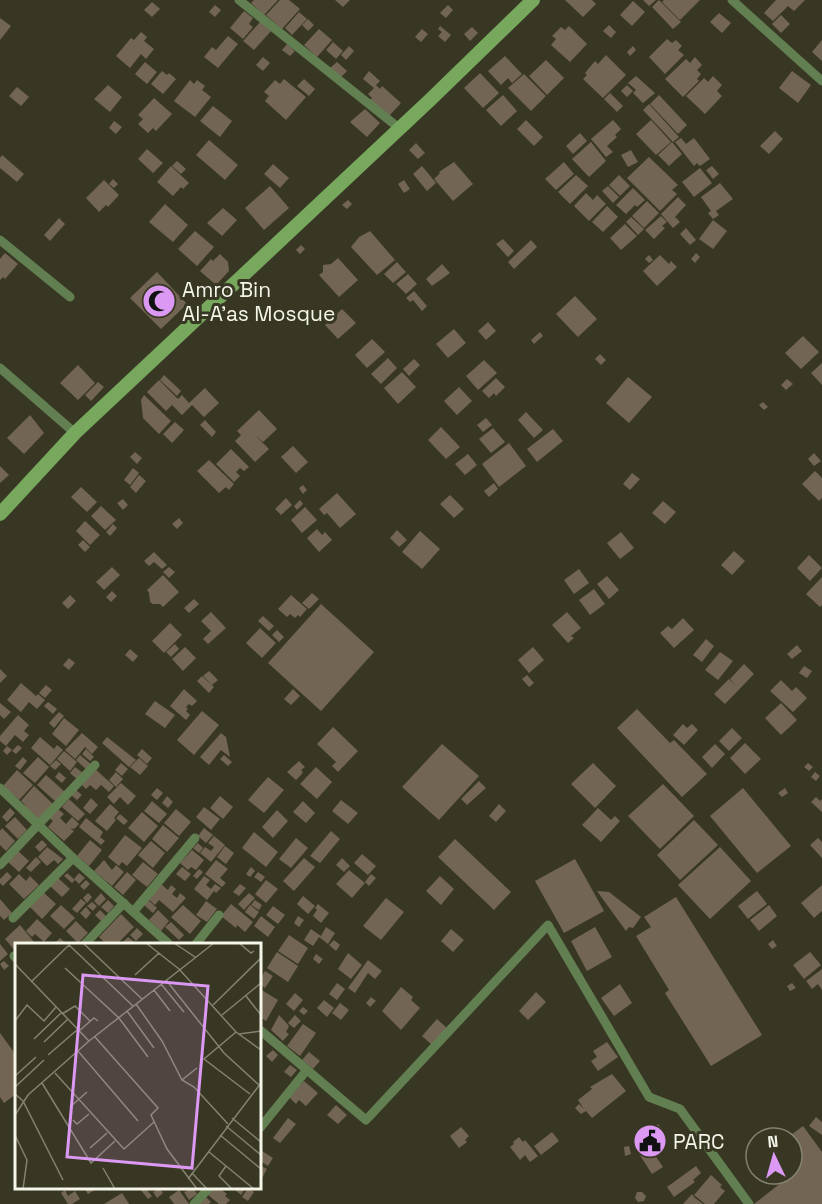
<svg xmlns="http://www.w3.org/2000/svg" width="822" height="1204" font-family="'Space Grotesk',sans-serif">
  <style>
    .building { fill: #736553 }
    .lines { fill: none; stroke-linecap: round; stroke-linejoin: round }
    .street { stroke: #617f51; stroke-width: 9 }
    .secondary { stroke: #77a85d; stroke-width: 14 }
    .labels { text-anchor: middle; dominant-baseline: central; stroke-width: 6; stroke-linejoin: round; paint-order: stroke }
    .poi-label { font-size: 21px; fill: #f6f5e9; stroke: #383723; text-anchor: start }
    .inset-road { fill: none; stroke: #848372; stroke-width: 1.5 }
    .view { fill: #dc99f4; fill-opacity: 0.15; stroke: #dc99f4; stroke-width: 3 }
    .inset-edge { fill: none; stroke: #f6f5e9; stroke-width: 3 }
  </style>
  <rect width="100%" height="100%" fill="#383723"/>
  <g class="building">
    <path d="M254 0H278L264 15 251 3Z"/>
    <path d="M280 0H289L300 9 282 29 266 15Z"/>
    <path d="M335 0H350L343 7Z"/>
    <path d="M565 0H592L596 4 583 17Z"/>
    <path d="M643 0H656L649 6Z"/>
    <path d="M659 0 681 22 673 29 652 7Z"/>
    <path d="M664 0H700L680 20 662 2Z"/>
    <path d="M776 0H805L794 11 788 6 773 21 764 13Z"/>
    <path d="M633 1 645 12 632 26 620 15Z"/>
    <path d="M152 2 160 9 152 17 144 10Z"/>
    <path d="M215 5 221 10 215 17 209 12Z"/>
    <path d="M448 5 453 10 446 18 440 13Z"/>
    <path d="M244 11 253 18 249 24 253 27 243 39 230 28Z"/>
    <path d="M299 12 307 19 292 35 285 28Z"/>
    <path d="M719 13 731 23 722 33 710 22Z"/>
    <path d="M781 15 790 24 781 33 772 24Z"/>
    <path d="M0 18 11 26 0 40Z"/>
    <path d="M308 19 314 25 308 31 302 25Z"/>
    <path d="M260 22 271 31 254 50 243 41Z"/>
    <path d="M609 25 616 32 611 38 603 31Z"/>
    <path d="M440 26 451 35 445 42 438 36 442 32 438 29Z"/>
    <path d="M569 26 587 44 570 62 551 45 556 39 552 36 561 27 565 30Z"/>
    <path d="M472 27 478 33 470 41 464 34Z"/>
    <path d="M319 29 332 40 317 57 304 45Z"/>
    <path d="M422 29 428 34 421 42 415 37Z"/>
    <path d="M141 32 147 37 144 41 154 49 146 59 141 54 130 68 116 56 131 38 134 40Z"/>
    <path d="M228 36 238 44 218 68 204 57 212 47 216 50Z"/>
    <path d="M667 39 672 43 676 40 682 46 678 50 684 55 665 74 649 57Z"/>
    <path d="M822 40V61L812 52Z"/>
    <path d="M333 42 343 51 336 59 326 50Z"/>
    <path d="M287 44 295 51 290 56 282 50Z"/>
    <path d="M349 46 354 51 346 60 341 55Z"/>
    <path d="M633 46 636 50 630 56 627 52Z"/>
    <path d="M606 55 626 75 603 98 583 79 587 75 585 73 595 61 598 64Z"/>
    <path d="M505 56 522 74 512 83 508 78 501 85 488 71Z"/>
    <path d="M263 57 270 63 263 71 256 65Z"/>
    <path d="M695 57 702 65 697 70 701 74 697 79 699 81 683 97 665 79 686 59 690 63Z"/>
    <path d="M546 60 564 78 547 95 529 76Z"/>
    <path d="M145 62 157 72 147 84 135 74Z"/>
    <path d="M337 62 347 71 341 77 330 68Z"/>
    <path d="M162 71 167 75 169 73 176 79 163 94 151 84Z"/>
    <path d="M369 71 380 81 376 85 380 89 382 86 401 103 389 116 370 100 372 98 368 94 374 88 363 79Z"/>
    <path d="M792 71 811 85 798 103 779 88Z"/>
    <path d="M480 73 499 93 483 108 464 88Z"/>
    <path d="M524 74 546 96 531 111 508 88Z"/>
    <path d="M636 76 655 93 643 103 633 93 636 90 628 83Z"/>
    <path d="M713 76 722 85 717 91 722 96 705 114 686 96 704 78 708 82Z"/>
    <path d="M284 79 306 97 286 120 265 101 269 96 264 92 275 80 280 84Z"/>
    <path d="M304 79 315 89 309 96 297 86Z"/>
    <path d="M190 80 194 84 197 80 205 86 202 90 211 97 195 117 174 101Z"/>
    <path d="M108 85 122 97 110 112 94 99Z"/>
    <path d="M627 85 633 91 627 97 621 91Z"/>
    <path d="M17 87 29 97 21 106 9 96Z"/>
    <path d="M610 93 623 106 617 112 604 99Z"/>
    <path d="M503 95 517 111 501 126 486 110Z"/>
    <path d="M659 95 687 125 678 134 650 104Z"/>
    <path d="M154 98 172 114 156 131 153 128 148 133 138 124 143 119 138 115Z"/>
    <path d="M649 104 679 137 673 142 643 110Z"/>
    <path d="M213 106 232 121 220 137 200 121Z"/>
    <path d="M365 109 380 123 367 137 350 122Z"/>
    <path d="M526 120 543 137 534 146 517 129Z"/>
    <path d="M613 120 621 129 615 135 617 137 607 146 613 152 606 157 591 139Z"/>
    <path d="M651 120 671 142 656 155 636 134Z"/>
    <path d="M114 121 122 127 116 134 109 128Z"/>
    <path d="M775 131 783 139 769 154 760 146Z"/>
    <path d="M580 133 587 141 573 154 566 146Z"/>
    <path d="M681 138 686 144 694 138 710 159 700 166 697 163 694 166 675 142Z"/>
    <path d="M209 140 238 165 225 180 196 155Z"/>
    <path d="M591 142 606 161 589 177 572 159Z"/>
    <path d="M672 142 682 154 669 166 658 155Z"/>
    <path d="M416 143 425 153 418 159 409 150Z"/>
    <path d="M147 149 163 163 153 173 138 159Z"/>
    <path d="M631 150 638 162 628 167 621 155Z"/>
    <path d="M2 155 24 174 17 182 0 168V158Z"/>
    <path d="M649 157 678 185 672 190 677 194 660 211 627 178Z"/>
    <path d="M177 161 186 169 181 174 172 166Z"/>
    <path d="M454 162 473 184 453 201 434 179 440 173 439 172Z"/>
    <path d="M564 162 574 174 556 190 545 179Z"/>
    <path d="M273 164 289 178 280 188 264 174Z"/>
    <path d="M171 166 189 183 183 189 181 187 173 196 157 182Z"/>
    <path d="M422 166 436 183 427 191 413 174Z"/>
    <path d="M712 166 719 174 713 179 706 170Z"/>
    <path d="M700 168 712 183 694 197 682 182Z"/>
    <path d="M576 175 588 186 570 204 558 192Z"/>
    <path d="M619 175 630 186 620 196 609 185Z"/>
    <path d="M113 179 118 184 114 188 109 184Z"/>
    <path d="M104 180 119 195 108 207 106 205 99 212 86 198Z"/>
    <path d="M404 180 410 189 404 193 398 184Z"/>
    <path d="M720 183 733 199 716 211 719 215 713 219 708 213 711 211 701 197Z"/>
    <path d="M270 186 289 208 264 230 245 208Z"/>
    <path d="M608 186 619 197 613 203 602 191Z"/>
    <path d="M633 188 645 200 637 207 635 205 626 214 616 205Z"/>
    <path d="M586 193 593 200 597 195 606 204 589 221 574 206Z"/>
    <path d="M678 197 686 205 675 217 680 222 673 228 661 214Z"/>
    <path d="M348 200 352 204 347 209 342 205Z"/>
    <path d="M647 201 659 213 644 228 632 216Z"/>
    <path d="M165 204 188 225 173 242 149 222Z"/>
    <path d="M607 206 618 217 603 232 592 222Z"/>
    <path d="M223 208 237 220 222 236 207 223Z"/>
    <path d="M661 216 667 222 662 226 665 228 654 239 645 230Z"/>
    <path d="M631 217 644 229 638 235 626 222Z"/>
    <path d="M59 218 65 224 50 241 44 235Z"/>
    <path d="M713 220 727 231 713 249 699 239Z"/>
    <path d="M625 224 637 236 621 250 610 238Z"/>
    <path d="M686 228 696 240 690 245 680 234Z"/>
    <path d="M195 231 214 247 197 266 178 249Z"/>
    <path d="M370 231 395 260 377 275 351 247 359 237Z"/>
    <path d="M503 239 514 251 508 257 496 244Z"/>
    <path d="M531 240 537 247 514 269 508 262Z"/>
    <path d="M301 245 305 249 300 254 296 250Z"/>
    <path d="M5 253 18 264 5 279 3 277 0 280V259Z"/>
    <path d="M696 253 700 257 695 263 691 259Z"/>
    <path d="M220 254 228 262 229 271 216 285 200 271 211 259 213 261Z"/>
    <path d="M649 255 653 260 649 263 645 259Z"/>
    <path d="M660 255 669 264 671 261 677 267 657 286 643 271Z"/>
    <path d="M338 258 358 280 339 297 319 275 323 272V265L331 264Z"/>
    <path d="M397 262 406 272 393 283 384 274Z"/>
    <path d="M442 264 450 273 432 286 426 279Z"/>
    <path d="M157 272 187 304 161 329 130 298Z"/>
    <path d="M408 274 417 284 406 294 396 284Z"/>
    <path d="M414 291 427 306 422 311 413 300 410 302 406 298Z"/>
    <path d="M575 296 597 319 578 337 556 314Z"/>
    <path d="M342 309 356 323 338 339 325 325Z"/>
    <path d="M488 322 496 331 486 340 478 331Z"/>
    <path d="M454 329 466 343 448 358 436 344Z"/>
    <path d="M540 332 543 336 534 344 531 340Z"/>
    <path d="M803 336 819 352 801 369 785 353Z"/>
    <path d="M372 339 385 352 367 368 355 355Z"/>
    <path d="M600 354 606 360 601 365 595 359Z"/>
    <path d="M388 358 397 368 381 384 371 374Z"/>
    <path d="M414 359 420 365 409 376 403 369Z"/>
    <path d="M484 360 497 373 478 390 466 376Z"/>
    <path d="M822 363V385L811 373Z"/>
    <path d="M78 365 95 383 78 400 60 383Z"/>
    <path d="M402 372 416 387 398 404 384 388Z"/>
    <path d="M164 375 181 391 177 396 160 380Z"/>
    <path d="M628 377 652 397 629 423 606 403Z"/>
    <path d="M496 378 505 387 496 396 494 393 489 398 482 391Z"/>
    <path d="M787 379 793 384 786 390 781 385Z"/>
    <path d="M159 380 178 399 182 395 189 403 205 388 219 403 204 417 192 405 182 415 172 405 166 411 147 392Z"/>
    <path d="M98 382 104 387 91 401 85 395Z"/>
    <path d="M459 387 472 401 457 415 444 401Z"/>
    <path d="M144 395 171 421 159 434 143 418 141 400Z"/>
    <path d="M763 402 768 407 764 410 759 405Z"/>
    <path d="M259 410 277 429 263 442 255 435 269 449 255 462 235 441 241 435 237 431Z"/>
    <path d="M526 412 543 430 534 438 518 420Z"/>
    <path d="M30 415 44 433 24 454 7 438Z"/>
    <path d="M486 418 492 425 483 432 477 425Z"/>
    <path d="M205 420 216 432 212 437 200 425Z"/>
    <path d="M175 422 184 430 172 443 163 434Z"/>
    <path d="M441 427 460 447 446 459 428 440Z"/>
    <path d="M493 428 505 442 491 453 479 439Z"/>
    <path d="M553 429 563 441 537 462 527 449Z"/>
    <path d="M509 443 526 466 499 487 482 464Z"/>
    <path d="M293 446 308 462 296 473 281 457Z"/>
    <path d="M231 449 249 467 244 471 240 468 236 472 240 476 234 482 216 464Z"/>
    <path d="M135 452 142 458 137 464 130 457Z"/>
    <path d="M814 453 821 461 814 466 808 459Z"/>
    <path d="M468 454 477 465 465 475 455 464Z"/>
    <path d="M209 460 234 484 229 490 226 487 219 493 197 471Z"/>
    <path d="M0 466 9 475 0 483Z"/>
    <path d="M133 468 139 473 130 485 124 480Z"/>
    <path d="M815 471 822 478V498L819 501 802 484Z"/>
    <path d="M632 473 640 479 630 490 623 484Z"/>
    <path d="M139 475 146 481 136 493 130 487Z"/>
    <path d="M494 483 498 489 489 497 484 491Z"/>
    <path d="M303 485 307 490 303 494 299 488Z"/>
    <path d="M81 487 97 502 87 512 71 497Z"/>
    <path d="M337 493 356 514 340 528 327 513 324 515 319 509Z"/>
    <path d="M450 495 464 509 454 518 440 504Z"/>
    <path d="M286 498 292 505 281 515 275 509Z"/>
    <path d="M123 499 128 505 123 510 117 503Z"/>
    <path d="M300 500 303 504 297 510 294 506Z"/>
    <path d="M663 501 676 512 665 524 652 513Z"/>
    <path d="M101 506 116 520 105 530 91 516Z"/>
    <path d="M305 507 317 520 302 533 291 520Z"/>
    <path d="M179 518 183 523 177 529 172 524Z"/>
    <path d="M85 521 100 535 90 545 76 531Z"/>
    <path d="M113 524 117 528 110 536 106 532Z"/>
    <path d="M317 529 322 535 325 532 332 540 319 552 307 538Z"/>
    <path d="M397 530 407 540 399 547 390 538Z"/>
    <path d="M420 531 440 549 422 569 402 552Z"/>
    <path d="M621 532 634 548 620 559 607 543Z"/>
    <path d="M83 540 90 547 85 552 78 545Z"/>
    <path d="M734 551 745 561 732 575 721 565Z"/>
    <path d="M154 552 167 565 162 569 154 562 149 566 144 561Z"/>
    <path d="M809 555 822 568 810 581 797 568Z"/>
    <path d="M112 567 120 575 104 590 96 582Z"/>
    <path d="M169 567 175 572 169 578 163 572Z"/>
    <path d="M579 569 589 583 574 594 564 580Z"/>
    <path d="M163 575 179 592 163 607 160 604H153L150 602 149 593 147 590Z"/>
    <path d="M607 576 619 590 609 599 597 584Z"/>
    <path d="M822 577V605L820 607 806 594Z"/>
    <path d="M594 589 605 604 590 615 579 600Z"/>
    <path d="M112 591 117 596 111 602 106 597Z"/>
    <path d="M312 593 319 599 309 609 302 603Z"/>
    <path d="M70 595 76 601 68 609 62 603Z"/>
    <path d="M291 595 307 609 300 617 298 615 295 618 290 614 287 617 278 609Z"/>
    <path d="M194 599 199 604 189 613 184 608Z"/>
    <path d="M321 604 374 652 321 711 268 663Z"/>
    <path d="M211 612 226 628 208 644 203 639 211 631 201 621Z"/>
    <path d="M567 612 581 628 571 636 574 638 568 643 552 625Z"/>
    <path d="M263 616 274 626 269 631 258 621Z"/>
    <path d="M683 618 694 630 674 648 660 633 668 626 672 629Z"/>
    <path d="M170 623 182 635 164 653 152 641Z"/>
    <path d="M260 628 276 643 262 658 246 643Z"/>
    <path d="M277 630 284 637 279 642 272 635Z"/>
    <path d="M706 639 714 646 702 662 693 655Z"/>
    <path d="M175 644 179 649 171 657 166 652Z"/>
    <path d="M797 645 802 651 792 659 787 654Z"/>
    <path d="M185 647 196 658 183 671 172 659Z"/>
    <path d="M533 647 544 660 529 673 518 660Z"/>
    <path d="M130 649 138 656 133 662 125 655Z"/>
    <path d="M720 652 733 661 718 680 705 670Z"/>
    <path d="M69 658 75 663 69 670 63 665Z"/>
    <path d="M744 664 754 674 725 704 714 694 729 679 736 686 730 679Z"/>
    <path d="M804 666 812 671 807 678 799 673Z"/>
    <path d="M0 669 7 676 0 683Z"/>
    <path d="M209 671 218 680 212 685 203 676Z"/>
    <path d="M527 675 534 683 529 687 522 679Z"/>
    <path d="M202 676 214 687 209 693 197 681Z"/>
    <path d="M781 680 792 691 796 687 807 698 793 712 770 691Z"/>
    <path d="M21 683 36 696 38 694 45 700 37 709 29 702 21 712 7 700Z"/>
    <path d="M46 685 52 690 45 698 39 693Z"/>
    <path d="M184 689 197 701 192 706 189 704 186 707 188 709 186 711 190 715 186 720 170 706Z"/>
    <path d="M293 689 300 696 291 705 284 699Z"/>
    <path d="M155 701 175 715 165 728 145 714Z"/>
    <path d="M48 702 57 709 53 714 44 706Z"/>
    <path d="M0 703 11 712 4 719 0 715Z"/>
    <path d="M781 703 797 720 781 735 765 718Z"/>
    <path d="M637 709 670 743 674 740 707 774 682 797 617 728Z"/>
    <path d="M202 711 219 725 194 755 177 740Z"/>
    <path d="M59 712 64 716 54 728 49 723Z"/>
    <path d="M18 715 29 725 24 731 29 735 23 742 15 735 6 746 0 741V736Z"/>
    <path d="M64 718 79 730 66 746 52 734Z"/>
    <path d="M683 724 687 728 692 724 698 730 684 745 673 735Z"/>
    <path d="M333 727 358 751 338 772 332 766 336 762 317 744Z"/>
    <path d="M732 728 742 738 729 751 719 741Z"/>
    <path d="M82 733 98 747 92 754 85 747 75 759 65 750Z"/>
    <path d="M221 733 226 737 230 757 221 750 209 765 200 757Z"/>
    <path d="M40 737 54 749 57 745 63 750 50 765 31 748Z"/>
    <path d="M107 737 136 760 129 767 102 743Z"/>
    <path d="M745 743 761 759 745 774 730 758Z"/>
    <path d="M442 744 479 776 439 820 402 787Z"/>
    <path d="M715 744 725 754 712 768 702 757Z"/>
    <path d="M18 745 22 748 16 754 12 751Z"/>
    <path d="M7 746 12 750 7 755 3 751Z"/>
    <path d="M86 749 94 757 90 761 82 754Z"/>
    <path d="M142 749 152 758 147 764 137 755Z"/>
    <path d="M64 751 77 762 70 771 57 759Z"/>
    <path d="M80 755 92 765 87 770 76 760Z"/>
    <path d="M224 755 232 762 228 766 220 759Z"/>
    <path d="M23 757 27 761 20 770 15 766Z"/>
    <path d="M38 757 49 767 35 783 23 773Z"/>
    <path d="M139 758 148 766 140 775 130 767Z"/>
    <path d="M56 760 61 764 55 770 50 766Z"/>
    <path d="M299 761 305 767 301 770 303 772 301 775 296 780 287 772Z"/>
    <path d="M121 763 128 769 122 776 115 770Z"/>
    <path d="M593 763 616 786 595 808 571 784Z"/>
    <path d="M808 763 813 767 809 771 804 767Z"/>
    <path d="M75 767 83 773 78 780 70 773Z"/>
    <path d="M316 767 332 782 317 799 300 784Z"/>
    <path d="M95 769 114 786 109 792 101 785 96 790 90 785 86 789 81 784Z"/>
    <path d="M17 770 33 785 19 800 3 786Z"/>
    <path d="M59 772 66 778 62 783 55 777Z"/>
    <path d="M116 772 123 779 116 787 109 780Z"/>
    <path d="M815 772 820 776 816 781 811 777Z"/>
    <path d="M46 775 65 792 56 802 37 785Z"/>
    <path d="M268 777 284 790 264 813 248 800Z"/>
    <path d="M479 781 486 788 467 805 461 799Z"/>
    <path d="M121 783 136 796 128 805 120 797 114 804 107 797Z"/>
    <path d="M663 784 694 816 660 849 628 816Z"/>
    <path d="M34 786 54 805 39 821 24 807 25 805 21 801Z"/>
    <path d="M157 788 163 793 157 800 151 795Z"/>
    <path d="M743 788 791 846 757 873 710 816Z"/>
    <path d="M785 788 788 793 782 797 778 793Z"/>
    <path d="M76 790 82 795 77 800 71 795Z"/>
    <path d="M167 796 173 802 168 808 162 803Z"/>
    <path d="M220 796 233 807 223 819 210 808Z"/>
    <path d="M816 797 820 801 822 799V812L811 802Z"/>
    <path d="M91 798 98 805 90 814 83 808Z"/>
    <path d="M69 799 85 814 78 821 62 807Z"/>
    <path d="M341 800 358 813 348 824 332 811Z"/>
    <path d="M152 801 167 814 159 823 144 811Z"/>
    <path d="M303 801 315 813 306 823 293 812Z"/>
    <path d="M110 804 119 812 114 818 116 820 107 831 95 821Z"/>
    <path d="M499 804 506 811 496 822 489 816Z"/>
    <path d="M204 807 220 819 211 830 196 817Z"/>
    <path d="M10 808 15 813 7 822 2 817Z"/>
    <path d="M598 808 611 820 615 816 620 821 601 842 582 825Z"/>
    <path d="M58 809 64 814 60 818 66 824 72 817 79 824 74 829 70 828 74 831 64 841 48 827 53 821 49 818Z"/>
    <path d="M176 809 191 822 179 836 164 823Z"/>
    <path d="M277 810 288 821 273 838 262 827Z"/>
    <path d="M142 812 158 826 144 842 128 828Z"/>
    <path d="M120 814 128 821 124 825 116 818Z"/>
    <path d="M15 817 27 830 18 839 5 826Z"/>
    <path d="M86 818 103 832 100 837 105 841 101 845 79 827Z"/>
    <path d="M694 820 718 845 680 880 657 855Z"/>
    <path d="M163 825 179 838 167 852 152 839Z"/>
    <path d="M2 828 15 841 6 851 0 845V831Z"/>
    <path d="M204 828 213 835 206 843 198 836Z"/>
    <path d="M331 831 340 839 320 863 310 856Z"/>
    <path d="M254 832 278 852 266 867 242 848Z"/>
    <path d="M125 835 142 848 127 866 122 862 119 866 108 857Z"/>
    <path d="M214 836 225 845 211 862 200 853 205 847 211 851 214 847 208 843Z"/>
    <path d="M296 838 308 848 291 868 279 859Z"/>
    <path d="M818 838 822 842V858L810 845Z"/>
    <path d="M455 839 511 892 494 910 438 857Z"/>
    <path d="M42 840 47 845 40 852 35 847Z"/>
    <path d="M90 840 102 850 89 866 77 856Z"/>
    <path d="M151 841 165 853 153 868 138 855Z"/>
    <path d="M198 843 203 848 199 853 193 848Z"/>
    <path d="M225 846 234 853 226 864 217 857Z"/>
    <path d="M47 847 63 859 58 864 54 860 47 866 38 857Z"/>
    <path d="M720 847 751 881 710 919 678 885Z"/>
    <path d="M192 850 204 860 196 870 191 867 188 870 180 863Z"/>
    <path d="M18 851 29 861 19 872 8 862Z"/>
    <path d="M362 854 376 866 368 875 354 863Z"/>
    <path d="M36 857 41 862 31 872 26 868Z"/>
    <path d="M304 858 315 867 294 891 283 881Z"/>
    <path d="M342 858 350 866 344 872 336 865Z"/>
    <path d="M575 859 604 911 564 933 535 881Z"/>
    <path d="M104 860 112 870 116 865 124 872 112 886 94 871Z"/>
    <path d="M216 860 228 869 220 878 226 883 222 887 205 874Z"/>
    <path d="M143 862 158 874 147 887 132 875Z"/>
    <path d="M182 867 191 874 185 881 176 874Z"/>
    <path d="M251 867 255 871 250 877 246 874Z"/>
    <path d="M199 869 203 872 197 879 193 876Z"/>
    <path d="M349 870 365 883 352 898 336 884Z"/>
    <path d="M7 872 12 877 3 886 0 883V879Z"/>
    <path d="M127 872 136 880 123 895 114 887Z"/>
    <path d="M258 872 265 877 261 882 254 877Z"/>
    <path d="M67 873 75 880 72 883 64 876Z"/>
    <path d="M79 873 85 878 79 884 74 879Z"/>
    <path d="M19 874 26 881 30 876 39 885 24 899 9 884Z"/>
    <path d="M371 874 376 878 369 886 365 882Z"/>
    <path d="M204 876 210 880 206 885 211 889 215 884 221 888 216 893 214 891 207 900 194 889Z"/>
    <path d="M440 876 454 889 441 905 426 891Z"/>
    <path d="M58 878 70 889 62 897 50 886Z"/>
    <path d="M86 880 90 884 84 890 80 886Z"/>
    <path d="M266 880 278 889 266 903 255 894Z"/>
    <path d="M161 884 168 890 171 885 176 889 172 894 177 898 180 893 186 898 173 912 159 900 155 905 148 899Z"/>
    <path d="M240 884 246 888 239 896 233 892Z"/>
    <path d="M822 885V911L814 918 801 903Z"/>
    <path d="M42 891 56 904 42 919 28 905Z"/>
    <path d="M597 891 609 892 641 917 633 928 629 927 626 931Z"/>
    <path d="M757 891 767 904 748 919 738 906Z"/>
    <path d="M88 893 92 897 87 903 83 898Z"/>
    <path d="M101 893 106 899 99 906 94 901Z"/>
    <path d="M249 893 255 898 244 910 238 904Z"/>
    <path d="M303 896 315 906 308 914 297 904Z"/>
    <path d="M676 897 762 1035 711 1066 665 993 669 990 636 936 651 927 644 917Z"/>
    <path d="M386 898 404 912 381 940 363 926Z"/>
    <path d="M0 899 12 913 4 920 0 916Z"/>
    <path d="M81 899 86 903 77 913 72 909Z"/>
    <path d="M108 900 114 906 108 913 101 907Z"/>
    <path d="M148 900 157 908 153 913 144 905Z"/>
    <path d="M255 900 262 905 259 910 251 905Z"/>
    <path d="M206 901 217 909 207 922 196 915Z"/>
    <path d="M92 902 97 906 93 911 87 906Z"/>
    <path d="M231 904 253 922 245 932 237 925 236 928 221 916Z"/>
    <path d="M318 904 329 913 321 923 313 916 317 910 315 908Z"/>
    <path d="M61 905 75 918 64 929 50 916Z"/>
    <path d="M183 905 201 921 190 934 171 917Z"/>
    <path d="M250 905 259 912 254 919 245 912Z"/>
    <path d="M769 905 777 916 759 931 750 920Z"/>
    <path d="M273 906 285 915 278 924 266 915Z"/>
    <path d="M86 907 91 913 86 919 80 913Z"/>
    <path d="M100 910 106 916 101 921 95 915Z"/>
    <path d="M158 910 169 921 161 931 149 920Z"/>
    <path d="M121 914 134 927 117 944H106L99 937Z"/>
    <path d="M261 916 275 927 268 937 254 926Z"/>
    <path d="M298 916 304 920 299 927 294 923Z"/>
    <path d="M37 919 52 933 44 942 35 934 32 937 26 931Z"/>
    <path d="M76 921 88 933 78 943 66 931Z"/>
    <path d="M171 922 184 935 179 940 165 927Z"/>
    <path d="M20 925 35 943 33 944H16V952L5 939Z"/>
    <path d="M326 927 335 933 328 944 319 937 313 946 304 940 311 929 321 936Z"/>
    <path d="M595 927 612 957 587 971 571 941Z"/>
    <path d="M137 928 143 934 136 941 130 935Z"/>
    <path d="M451 929 464 940 453 952 441 941Z"/>
    <path d="M289 935 308 948 298 964 278 951Z"/>
    <path d="M128 937 137 944H121Z"/>
    <path d="M60 938 67 944H54Z"/>
    <path d="M334 940 340 945 336 951 329 945Z"/>
    <path d="M773 940 777 946 772 949 768 944Z"/>
    <path d="M0 944 8 954 0 961Z"/>
    <path d="M277 952 298 966 288 982 267 968Z"/>
    <path d="M810 952 821 965 804 979 793 965Z"/>
    <path d="M348 953 362 965 351 979 338 969Z"/>
    <path d="M316 954 323 959 319 964 313 959Z"/>
    <path d="M368 960 382 971 375 979 368 973 355 993 348 988Z"/>
    <path d="M4 961 9 966 4 970 0 964Z"/>
    <path d="M822 969V990L818 984 812 989 806 981Z"/>
    <path d="M265 971 273 976 265 988 260 984V979Z"/>
    <path d="M337 983 345 989 337 1000 329 994Z"/>
    <path d="M792 983 796 988 790 991 787 986Z"/>
    <path d="M620 984 632 1003 614 1016 601 998Z"/>
    <path d="M401 987 413 997 411 1000 420 1008 401 1030 382 1011Z"/>
    <path d="M260 989 278 1000 266 1021 260 1017Z"/>
    <path d="M536 992 546 1002 528 1020 519 1011Z"/>
    <path d="M295 993 303 1000 294 1011 286 1004Z"/>
    <path d="M371 997 376 1001 370 1007 366 1003Z"/>
    <path d="M324 1000 334 1008 327 1017 317 1008Z"/>
    <path d="M340 1003 349 1010 341 1020 332 1013Z"/>
    <path d="M303 1007 308 1011 304 1015 299 1011Z"/>
    <path d="M279 1015 289 1026 286 1032 289 1034 283 1041 271 1030Z"/>
    <path d="M295 1015 301 1021 294 1028 288 1023Z"/>
    <path d="M437 1019 448 1029 433 1046 422 1036Z"/>
    <path d="M303 1024 316 1033 300 1056 287 1046Z"/>
    <path d="M0 1033 16 1055V1094L4 1103 0 1097Z"/>
    <path d="M607 1042 618 1057 598 1071 591 1061 597 1057 593 1051Z"/>
    <path d="M273 1050 278 1055 272 1062 266 1056Z"/>
    <path d="M309 1052 320 1061 313 1069 302 1060Z"/>
    <path d="M290 1065 297 1070 291 1077 284 1072Z"/>
    <path d="M612 1074 626 1091 592 1118 586 1111 581 1114 575 1108 579 1104 584 1109 578 1100 592 1089 590 1087Z"/>
    <path d="M304 1081 318 1093 306 1106 299 1100 296 1104 289 1097Z"/>
    <path d="M336 1105 347 1115 338 1124 327 1115Z"/>
    <path d="M816 1117 822 1122V1135L809 1126Z"/>
    <path d="M288 1118 296 1124 280 1143 273 1138Z"/>
    <path d="M658 1124 664 1132 652 1140 650 1148 663 1167 652 1174 634 1146 638 1143 637 1138Z"/>
    <path d="M803 1126 822 1152V1204H754L796 1171 792 1165V1138H787Z"/>
    <path d="M461 1127 469 1136 465 1140 467 1142 459 1148 450 1136Z"/>
    <path d="M552 1132 559 1141 541 1155 534 1146Z"/>
    <path d="M519 1137 523 1142 525 1140 538 1156 530 1162 525 1155 520 1160 510 1147 514 1144 513 1142Z"/>
    <path d="M629 1146 631 1154 625 1156 624 1147Z"/>
    <path d="M262 1151 273 1158 268 1166 260 1161Z"/>
    <path d="M261 1166 267 1169 260 1182V1167Z"/>
    <path d="M696 1166 701 1173 693 1180 695 1182 674 1197 667 1187Z"/>
    <path d="M711 1175 722 1185 720 1187 725 1191 714 1204H705L694 1195Z"/>
    <path d="M84 1188H98L88 1194Z"/>
    <path d="M141 1188H145L152 1196 148 1199 140 1189Z"/>
    <path d="M159 1188 163 1193 157 1198 153 1192Z"/>
    <path d="M185 1188H193L197 1194 189 1200 184 1192 187 1191Z"/>
    <path d="M213 1188H219L227 1194 225 1196 230 1200 226 1204H219L207 1194Z"/>
    <path d="M236 1188 244 1190 241 1195 235 1190Z"/>
    <path d="M248 1188 254 1192 248 1201 242 1197Z"/>
    <path d="M65 1190 68 1196 75 1191 80 1199 72 1204H68L61 1193Z"/>
    <path d="M179 1190 189 1204H174L169 1197Z"/>
    <path d="M637 1192H642L646 1196 644 1201 638 1202 635 1198Z"/>
    <path d="M122 1193 129 1204H104Z"/>
    <path d="M692 1194 694 1197 703 1204H683Z"/>
    <path d="M205 1196 211 1202 209 1204H198Z"/>
  </g>
  <g class="lines">
    <g class="street">
      <path d="M239 0 399 128"/>
      <path d="M732 0 822 81"/>
      <path d="M0 240 70 297"/>
      <path d="M0 368 75 433"/>
      <path d="M0 788 73 858 169 944"/>
      <path d="M0 865 95 765"/>
      <path d="M134 911 195 838"/>
      <path d="M13 918 73 858"/>
      <path d="M85 944 124 903"/>
      <path d="M196 944 219 915"/>
      <path d="M14 956 16 958"/>
      <path d="M260 1030 366 1120 548 925 649 1097 680 1109 749 1204"/>
      <path d="M260 1128 306 1071"/>
      <path d="M194 1204 209 1188"/>
    </g>
    <path class="secondary" d="M0 514 75 433 431 99 533 0"/>
  </g>
  <defs>
    <symbol id="mosque-disc" viewBox="-11 -11 22 22"><circle r="9.5" fill="#dc99f4" stroke="#383723"/><path d="M3.5-4.9A6 6 0 1 0 3.5 4.9A5 5 0 1 1 3.5-4.9Z" fill="#111"/></symbol>
    <symbol id="civic-disc" viewBox="-11 -11 22 22"><circle r="9.5" fill="#dc99f4" stroke="#383723"/><path d="M-.6-6.5H3V-4.5H.6V-3L4-1V1h2V6H-6V1h2V-1L-.6-3ZM-1.2 2.5V6h2.4V2.5Z" fill="#111"/></symbol>
  </defs>
  <g fill-rule="evenodd">
    <use href="#mosque-disc" x="140" y="282" width="38" height="38"/>
    <use href="#civic-disc" x="631" y="1122" width="38" height="38"/>
  </g>
  <g class="labels">
    <g class="poi-label">
      <text x="182" y="289">Amro Bin<tspan x="182" dy="24">Al-A'as Mosque</tspan></text>
      <text x="673" y="1141">PARC</text>
    </g>
  </g>
  <g transform="translate(15 943)">
    <rect width="246" height="246" fill="#383723"/>
    <path class="inset-road" d="M68 0 127 56M131 0 164 26 221 89 246 107M159 0 180 14M224 0 236 10 239 8M0 21 74 98M50 25 104 75 133 114M120 32 144 10M151 37 209 110 244 142M16 39 54 2 118 63M146 41 169 69M139 47 155 68M231 53 246 72M121 61 147 98 167 137M198 62 246 15M112 68 139 105M47 71 60 63 75 78M207 72 246 40M0 78 12 62 29 78 41 64M64 88 79 75 83 78M221 89 189 116 235 151M224 91 246 88M80 94 143 165 136 172 152 206 182 246M19 96 46 70M29 99 53 76M63 108 123 178M33 112 62 87M182 125 167 137 179 144 213 181M40 130 109 206 139 179M0 133 21 114M27 140 76 220 100 198M0 144 29 117M0 151 8 158 48 237M55 164 72 149M0 172 13 152 74 98 199 0M217 175 246 199M58 177 62 181 74 171M211 183 246 212M0 192 12 217 8 246M205 192 246 226M75 205 92 190M194 209 239 246M211 223 204 233 217 246M88 225 100 246M177 230 192 246M173 236 246 140"/>
    <path class="view" d="M68 32 193 43 177 225 52 214Z"/>
    <rect width="246" height="246" class="inset-edge"/>
  </g>
  <g transform="translate(774 1156) rotate(355)"><circle r="28" fill="#383723" stroke="#848372" stroke-width="1.5"/>
  <path d="M0-4.5L10 22L0 15L-10 22Z" fill="#dc99f4"/>
  <text y="-9" font-size="16" font-weight="bold" text-anchor="middle" fill="#f6f5e9">N</text>
  </g>
</svg>
